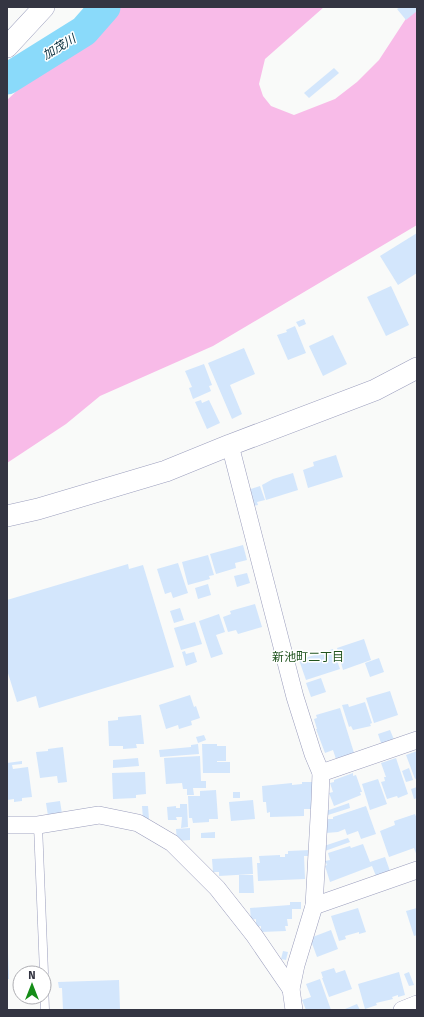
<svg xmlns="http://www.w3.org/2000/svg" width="424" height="1017" font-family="'Fira Sans','Noto Sans JP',sans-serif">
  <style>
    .green { fill: #f8bbe8 }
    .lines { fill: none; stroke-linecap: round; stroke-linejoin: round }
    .river { stroke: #8adafa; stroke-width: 31 }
    .building { fill: #d3e6fc }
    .service-casing { stroke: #9b9ebd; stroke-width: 9 }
    .minor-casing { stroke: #9b9ebd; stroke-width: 18 }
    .tertiary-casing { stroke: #9b9ebd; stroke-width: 22 }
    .service { stroke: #fff; stroke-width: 8 }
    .minor { stroke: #fff; stroke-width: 17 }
    .tertiary { stroke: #fff; stroke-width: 21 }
    .labels { text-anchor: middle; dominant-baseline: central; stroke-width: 3; stroke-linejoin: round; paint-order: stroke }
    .water-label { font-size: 12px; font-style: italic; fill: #072e3c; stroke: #fff }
    .neighbourhood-label { font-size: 12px; fill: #21541f; stroke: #fff }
  </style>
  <rect width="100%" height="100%" fill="#f9faf9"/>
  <path class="green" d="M107 7H324L265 59 259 84 263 96 271 106 294 115 335 99 357 82 379 60 409 14 417 7V225L213 346 100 396 66 424 7 463V100Z"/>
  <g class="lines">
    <path class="river" d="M7 79 84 31 105 7"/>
  </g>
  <g class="building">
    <path d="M400 7H417V11L406 20 397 9Z"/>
    <path d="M334 68 339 73 309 98 304 93Z"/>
    <path d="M417 233V273L398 285 380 256Z"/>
    <path d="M391 286 409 325 386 336 367 297Z"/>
    <path d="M304 319 306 324 299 327 296 322Z"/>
    <path d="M295 326 306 353 288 360 277 335 287 332 286 330Z"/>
    <path d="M333 335 347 364 323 376 309 346Z"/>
    <path d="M244 348 255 374 230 385 242 414 232 419 208 363Z"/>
    <path d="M204 364 212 385 209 386 211 391 193 399 189 388 192 387 185 371Z"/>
    <path d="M201 400 202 403 209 400 220 423 207 429 195 402Z"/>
    <path d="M336 455 343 477 308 488 303 470 314 466 313 462Z"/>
    <path d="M293 473 298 490 266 500 262 485 273 479Z"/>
    <path d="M260 486 265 500 257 502 258 505 252 506 248 490Z"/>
    <path d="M243 545 247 560 235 563 236 568 216 574 210 554Z"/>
    <path d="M208 555 214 575 209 576 210 579 188 585 182 562Z"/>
    <path d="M178 563 188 593 173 598 171 592 165 594 157 569Z"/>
    <path d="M128 564 129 569 143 565 174 667 39 708 36 696 17 702 7 670V600Z"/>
    <path d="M247 573 250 583 237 587 234 576Z"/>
    <path d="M208 584 211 595 198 599 195 588Z"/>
    <path d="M255 604 262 627 238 634 236 630 228 632 223 617 231 614 230 611Z"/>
    <path d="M180 608 184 620 174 623 170 611Z"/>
    <path d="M219 614 225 632 216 635 223 654 211 658 199 621Z"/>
    <path d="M195 622 202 644 181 650 174 628Z"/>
    <path d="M364 639 371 660 343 670 337 648Z"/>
    <path d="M333 649 340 669 306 680 299 660Z"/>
    <path d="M185 651 186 654 194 652 197 662 186 666 182 652Z"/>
    <path d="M379 658 384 672 370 677 365 663Z"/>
    <path d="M321 678 326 692 311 697 306 683Z"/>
    <path d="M390 691 398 715 374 723 366 698Z"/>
    <path d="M190 695 194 707 196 706 200 718 191 721 192 725 179 729 178 725 166 729 159 705Z"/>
    <path d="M365 702 372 723 370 724 371 726 353 730 351 726 349 727 342 705 348 704 349 707Z"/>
    <path d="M340 708 355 756 337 762 333 750 325 753 316 729H317L314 719 317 718 316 715Z"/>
    <path d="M141 715 144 744H136L137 748 123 749V746H109L108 721 118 720V717Z"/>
    <path d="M390 730 395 742 382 746 378 734Z"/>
    <path d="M204 735 206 740 198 743 196 737Z"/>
    <path d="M198 744 199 754 160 757 159 750 191 747V745Z"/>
    <path d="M202 744H217V746H226V761H217V762H230V773H203Z"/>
    <path d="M63 747 67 782 58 783 57 776 40 778 36 752 48 751V749Z"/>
    <path d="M417 751V778L415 779 406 755Z"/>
    <path d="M200 756 201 781H206V788H193L194 795H187V789H183L182 783 166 784 164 758Z"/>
    <path d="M138 758 139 766 113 768V760Z"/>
    <path d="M396 758 408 794 398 798 397 796 387 799 381 782 385 781 384 777H386L381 763Z"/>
    <path d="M22 761V764L12 765 13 769 28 767 32 797 22 798V801L14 802V799L7 800V763Z"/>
    <path d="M409 768 413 780 406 782 402 771Z"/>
    <path d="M145 772 146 794 136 795V798L113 799 112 773Z"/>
    <path d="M353 773V776L356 775 362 792H360L361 795 334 806 329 793 333 792 330 783 334 782V780Z"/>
    <path d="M378 779 387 804 370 810 362 784Z"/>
    <path d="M302 782H313L312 809H304V816L270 817V812L267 813 266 802H263L262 786 292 783V785L302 784Z"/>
    <path d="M417 787V798L414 799 411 789Z"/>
    <path d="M216 790 218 819H209V822L193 823 192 818H189L188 796H200V791Z"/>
    <rect x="233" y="792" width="7" height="6"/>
    <path d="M253 800 255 819 231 821 229 802Z"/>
    <path d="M60 801 62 814 48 816 46 803Z"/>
    <path d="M349 803 350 808 328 815 326 811Z"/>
    <path d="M180 804H187L188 827 181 828 182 817H176L177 820H168L167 807 176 806V808H180Z"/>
    <path d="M142 806H148L149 819H143Z"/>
    <path d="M366 806 376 834 361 839 358 831 347 835 345 829 338 832 326 833V819H333V817Z"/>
    <path d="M415 814 417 819V856L414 848 389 857 380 831 395 825 394 821Z"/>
    <path d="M190 828V840L177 841 176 829Z"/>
    <path d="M215 832V838H201V833Z"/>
    <path d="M348 838 350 842 325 851 324 846Z"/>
    <path d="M363 844 370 862 385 857 390 871 376 876 372 866 330 882 325 866 327 865 325 861 330 860 328 853 350 846 351 848Z"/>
    <path d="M311 850V856H304L305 879 258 881 257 863H260L259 856 280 855V857H285V854H288V851Z"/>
    <path d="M252 857 253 874 219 876V872H213L212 859Z"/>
    <path d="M239 875H253L254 893H239Z"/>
    <path d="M290 902H301V909H292V919H287L288 926H285L286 931 261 932V926L256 927V919L251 920 250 908 290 905Z"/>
    <path d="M358 908 366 932 359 934V932L345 936 346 939 339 941 331 916Z"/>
    <path d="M417 908V935L414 936 406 911Z"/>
    <path d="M331 930 338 949 317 957 310 938Z"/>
    <path d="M283 951 288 952 286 960 281 959Z"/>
    <path d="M7 953H8L9 979H7Z"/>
    <path d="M334 968 336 973 345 970 352 989 329 997 322 978H323L321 972Z"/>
    <path d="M399 972 405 995 398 997V995L392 997 393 999 376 1003 377 1005 365 1009 358 984Z"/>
    <path d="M409 972 414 985 409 986 404 974Z"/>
    <path d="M320 979 331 1010H306L302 1000 311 997 306 984Z"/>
    <path d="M119 980 120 1009 63 1010 62 988H59L58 982Z"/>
    <path d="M357 1004 360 1010H345V1009Z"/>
  </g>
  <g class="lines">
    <defs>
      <g id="service">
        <path d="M38 825 44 973"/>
        <path d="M44 983 45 1010"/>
      </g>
      <g id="minor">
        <path d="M230 445 295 697 313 754 321 773 320 800 314 906 296 965 291 989 294 1010"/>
        <path d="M321 773 417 740"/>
        <path d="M7 825H38L99 815 138 823 172 843 217 888 254 935 291 989"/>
        <path d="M314 906 417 870"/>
        <path d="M402 1010 417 1004"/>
      </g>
      <g id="tertiary">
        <path d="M7 47 44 7"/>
        <path d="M7 516 38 509 166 471 230 445 375 390 417 368"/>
      </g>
    </defs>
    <use href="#service" class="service-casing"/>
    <use href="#minor" class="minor-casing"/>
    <use href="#tertiary" class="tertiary-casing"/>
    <use href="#service" class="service"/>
    <use href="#minor" class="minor"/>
    <use href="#tertiary" class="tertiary"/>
  </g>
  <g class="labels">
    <g class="water-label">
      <text transform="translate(59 47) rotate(-31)">加茂川</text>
    </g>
    <g class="neighbourhood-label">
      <text x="308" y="657">新池町二丁目</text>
    </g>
  </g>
  <rect width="424" height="1017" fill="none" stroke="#343542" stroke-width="16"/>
  <g transform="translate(32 985)"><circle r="19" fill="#ffffff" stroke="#aeaeb3"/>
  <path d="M0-3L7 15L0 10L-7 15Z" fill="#158d18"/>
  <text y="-6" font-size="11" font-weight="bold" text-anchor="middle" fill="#343542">N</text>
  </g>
</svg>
